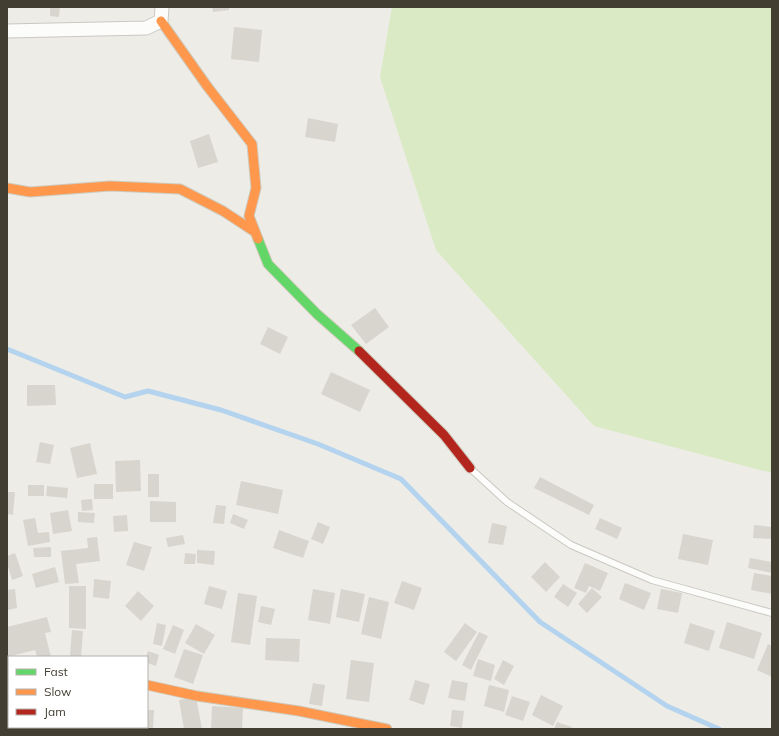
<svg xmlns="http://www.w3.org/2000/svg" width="779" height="736" font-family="Mulish,sans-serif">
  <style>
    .green { fill: #d9eac4 }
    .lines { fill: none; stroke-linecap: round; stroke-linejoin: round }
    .stream { stroke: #b3d3ef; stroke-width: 5 }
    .building { fill: #d7d5ce }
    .lane-casing { stroke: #cac8c2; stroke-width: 8 }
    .street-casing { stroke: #cac8c2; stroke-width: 15 }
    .fast-casing { stroke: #cecabc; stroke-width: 11 }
    .slow-casing { stroke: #cecabc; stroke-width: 11 }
    .jam-casing { stroke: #cecabc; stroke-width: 11 }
    .lane { stroke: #fcfcfb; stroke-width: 6 }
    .street { stroke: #fcfcfb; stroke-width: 13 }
    .fast { stroke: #63d668; stroke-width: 9 }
    .slow { stroke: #ff974d; stroke-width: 9 }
    .jam { stroke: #b3261e; stroke-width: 9 }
  </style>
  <rect width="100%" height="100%" fill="#eeece6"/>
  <path class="green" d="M392 7H772V473L594 426 436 250 380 77Z"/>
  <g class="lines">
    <path class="stream" d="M7 349 125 397 148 391 221 410 318 444 401 479 540 622 667 706 719 729"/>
  </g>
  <g class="building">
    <path d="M50 7H60L59 17 50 16Z"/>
    <path d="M212 7H229V10L213 12Z"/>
    <path d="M234 27 262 30 259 62 231 59Z"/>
    <path d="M308 118 338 124 335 142 305 137Z"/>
    <path d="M209 134 218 162 198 168 190 141Z"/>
    <path d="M375 308 389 327 366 344 351 325Z"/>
    <path d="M268 327 288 337 280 354 260 344Z"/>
    <path d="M331 372 370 390 360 412 321 394Z"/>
    <path d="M27 385H55L56 405 27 406Z"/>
    <path d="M40 442 54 445 50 464 36 462Z"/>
    <path d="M90 443 97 474 77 478 70 448Z"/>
    <path d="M140 460 141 491 116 492 115 461Z"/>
    <rect x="148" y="474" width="11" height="23"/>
    <path d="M540 477 594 505 589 515 534 488Z"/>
    <path d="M241 481 283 490 278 514 236 505Z"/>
    <rect x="94" y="484" width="19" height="15"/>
    <rect x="28" y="485" width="16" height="11"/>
    <path d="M47 486 68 488 67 498 46 496Z"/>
    <path d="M7 492H15L13 515 7 514Z"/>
    <path d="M92 499 93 510 82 511 81 500Z"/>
    <path d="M150 501 176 502V522H150Z"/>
    <path d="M216 505 226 506 224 524 213 523Z"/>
    <path d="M68 510 72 531 53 534 50 513Z"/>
    <path d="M78 512 95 513 94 523 78 522Z"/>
    <path d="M233 514 248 520 244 529 230 523Z"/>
    <path d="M127 515 128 531 114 532 113 516Z"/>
    <path d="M35 518 38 533 49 532 50 542 28 546 23 520Z"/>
    <path d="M600 518 622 528 617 539 595 529Z"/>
    <path d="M318 522 330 527 323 544 311 539Z"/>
    <path d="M492 523 507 526 503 545 488 543Z"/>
    <path d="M754 525 772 527V539L753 538Z"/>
    <path d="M279 530 309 541 303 558 273 548Z"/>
    <path d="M683 534 713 540 708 565 678 559Z"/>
    <path d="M183 535 185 544 168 547 166 538Z"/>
    <path d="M97 537 100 561 76 564 79 583 65 584 61 551 88 548 87 538Z"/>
    <path d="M134 542 152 547 144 571 126 565Z"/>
    <path d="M51 547V557H34L33 548Z"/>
    <path d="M197 550 215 551 214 565 197 563Z"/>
    <path d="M15 553 23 576 12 580 7 563V556Z"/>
    <path d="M185 553 196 554 195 564H184Z"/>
    <path d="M750 558 772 562V573L748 568Z"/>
    <path d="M545 562 560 577 546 592 531 577Z"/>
    <path d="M585 563 608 573 600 591 589 586 586 593 574 588Z"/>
    <path d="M55 567 59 582 36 588 32 574Z"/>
    <path d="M754 573 772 576V594L751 590Z"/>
    <path d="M94 579 111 581 109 599 93 597Z"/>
    <path d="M402 581 422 588 414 610 394 603Z"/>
    <path d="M625 583 651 593 644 610 619 599Z"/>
    <path d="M563 584 577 593 568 607 554 597Z"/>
    <path d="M69 586H86V629L69 628Z"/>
    <path d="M209 586 227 591 222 609 204 604Z"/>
    <path d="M592 588 602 597 587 613 578 604Z"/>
    <path d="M15 589 17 608 8 610 7 590Z"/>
    <path d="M313 589 335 593 330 624 308 620Z"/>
    <path d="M341 589 365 594 359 622 336 617Z"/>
    <path d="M661 589 682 593 678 613 657 609Z"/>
    <path d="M138 591 154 606 141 621 125 606Z"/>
    <path d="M238 593 257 596 250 645 231 642Z"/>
    <path d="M369 597 389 602 381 639 361 634Z"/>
    <path d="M261 606 275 609 271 625 258 622Z"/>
    <path d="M47 617 51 632 45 633 51 657H37L35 650 7 657V627Z"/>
    <path d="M727 622 762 633 754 659 719 648Z"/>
    <path d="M157 623 166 625 162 646 153 644Z"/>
    <path d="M465 623 477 632 456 661 444 652Z"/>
    <path d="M690 623 715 631 709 651 684 643Z"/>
    <path d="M196 624 215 635 204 654 185 643Z"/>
    <path d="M173 625 184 630 175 654 163 649Z"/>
    <path d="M72 630 83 631 81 657 70 656Z"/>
    <path d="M479 632 488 636 471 670 462 665Z"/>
    <path d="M266 638 300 639 299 662 265 660Z"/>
    <path d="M768 644 772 646V677L757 670Z"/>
    <path d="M184 649 203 655 193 684 174 677Z"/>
    <path d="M148 651 159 655 156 666 147 663 146 657Z"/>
    <path d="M478 659 495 665 491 681 473 676Z"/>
    <path d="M351 660 374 663 369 702 346 699Z"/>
    <path d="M503 660 514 666 504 685 494 679Z"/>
    <path d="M415 680 430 684 424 705 409 700Z"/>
    <path d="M452 680 468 683 465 701 448 698Z"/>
    <path d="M313 683 325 685 322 706 309 704Z"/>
    <path d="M489 685 509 690 504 712 484 706Z"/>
    <path d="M9 688V723L7 719V689Z"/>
    <path d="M541 695 563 706 553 726 532 715Z"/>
    <path d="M512 696 530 702 523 721 505 715Z"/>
    <path d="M196 697 202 729H184L179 700Z"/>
    <path d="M212 706 243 708 242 729H211Z"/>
    <path d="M147 710H154L153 729H141V727H147Z"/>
    <path d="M452 710 464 711 462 728 450 726Z"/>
    <path d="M557 722 572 727 571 729H554Z"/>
  </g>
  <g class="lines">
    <defs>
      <path id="lane" d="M471 469 507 502 571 545 652 580 772 613"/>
      <g id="street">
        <path d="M7 31 146 28 161 21 162 7"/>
        <path d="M7 680H9"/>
        <path d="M117 727 118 729"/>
      </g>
      <path id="fast" d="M258 239 268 264 317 314 359 351"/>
      <g id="slow">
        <path d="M161 21 207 86 252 144 256 188 249 216 258 239"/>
        <path d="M7 188 30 192 110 186 180 189 223 211 255 232"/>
        <path d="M147 685 197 696 299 711 387 729"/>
      </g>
      <path id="jam" d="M359 351 444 435 470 468"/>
    </defs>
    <use href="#lane" class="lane-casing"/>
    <use href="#street" class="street-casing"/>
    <use href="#fast" class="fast-casing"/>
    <use href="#slow" class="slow-casing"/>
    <use href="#jam" class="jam-casing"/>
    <use href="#lane" class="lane"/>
    <use href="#street" class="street"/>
    <use href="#fast" class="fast"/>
    <use href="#slow" class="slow"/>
    <use href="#jam" class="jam"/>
  </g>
  <rect width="779" height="736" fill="none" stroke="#433e32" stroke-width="16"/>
  <rect x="8" y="656" width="140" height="72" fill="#ffffff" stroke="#b4b2ad"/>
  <rect x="16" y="669" width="20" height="6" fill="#63d668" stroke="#b4b2ad"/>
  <text x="44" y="676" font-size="12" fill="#433e32">Fast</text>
  <rect x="16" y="689" width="20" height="6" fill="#ff974d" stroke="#b4b2ad"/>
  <text x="44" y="696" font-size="12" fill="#433e32">Slow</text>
  <rect x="16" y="709" width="20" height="6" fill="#b3261e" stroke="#b4b2ad"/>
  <text x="44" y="716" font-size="12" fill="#433e32">Jam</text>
</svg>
